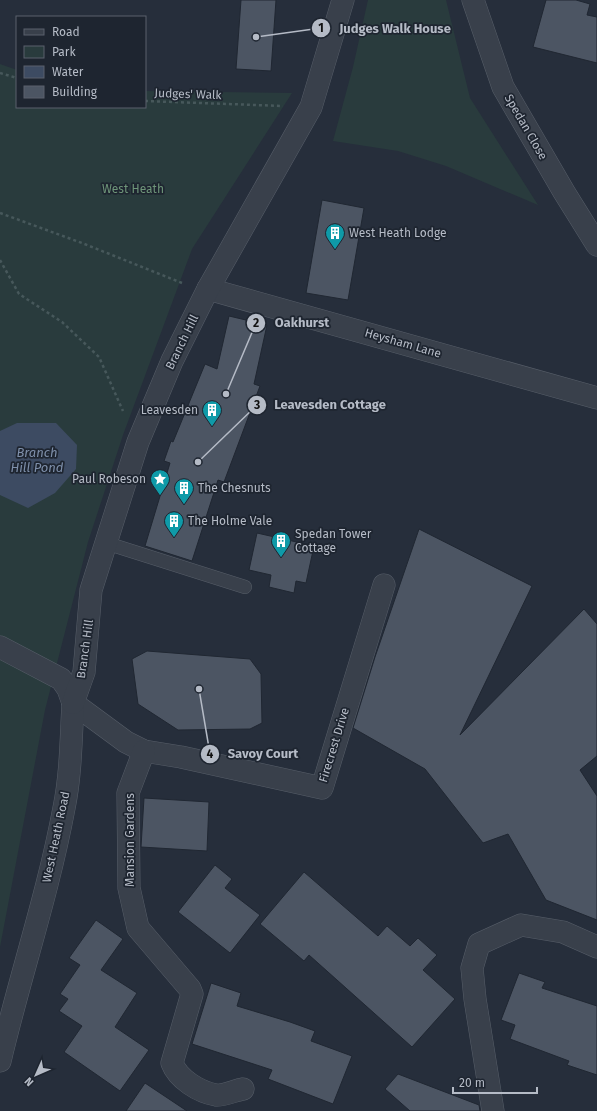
<svg xmlns="http://www.w3.org/2000/svg" width="597" height="1111" font-family="'Fira Sans',sans-serif">
  <style>
    .green { fill: #293b3d }
    .water { fill: #3d4b62 }
    .building { fill: #4c5563; stroke: #202732 }
    .lines { fill: none; stroke-linecap: round; stroke-linejoin: round }
    .service-casing { stroke: #575e69; stroke-width: 14 }
    .minor-casing { stroke: #575e69; stroke-width: 23 }
    .tertiary-casing { stroke: #575e69; stroke-width: 23 }
    .path { stroke: #47585b; stroke-width: 2.5; stroke-dasharray: 3 3; stroke-linecap: butt }
    .service { stroke: #39404b; stroke-width: 13 }
    .minor { stroke: #39404b; stroke-width: 22 }
    .tertiary { stroke: #39404b; stroke-width: 22 }
    .labels { text-anchor: middle; dominant-baseline: central; stroke-width: 3.5; stroke-linejoin: round; paint-order: stroke }
    .street-label { font-size: 12px; fill: #b5bbc6; stroke: #1e2530 }
    .park-label { font-size: 12px; fill: #6e9579; stroke: #1e2530 }
    .poi-label { font-size: 12px; fill: #b5bbc6; stroke: #1e2530; text-anchor: start }
    .water-label { font-size: 13px; font-style: italic; fill: #7f90ab; stroke: #1e2530 }
    .leader { fill: none; stroke: #b5bbc6; stroke-width: 1.5 }
    .callout-dot { fill: #b5bbc6; stroke: #1e2530; stroke-width: 1.5 }
    .mark-label { font-size: 12px; text-anchor: middle; font-weight: bold; fill: #111 }
    .callout-label { font-size: 13px; text-anchor: middle; font-weight: bold; fill: #b5bbc6; stroke: #1e2530; stroke-width: 3.5; stroke-linejoin: round; paint-order: stroke }
  </style>
  <rect width="100%" height="100%" fill="#262e3b"/>
  <g class="green">
    <path d="M368 0H446L470 98 538 205 446 166 398 151 333 141 353 67Z"/>
    <path d="M0 64 17 70V107H145V91L292 93 192 249 123 435 88 542 45 710 0 947Z"/>
  </g>
  <path class="water" d="M17 423H56L77 445 76 469 55 493 28 508 0 495V431Z"/>
  <g class="building">
    <path d="M241 0H276L271 71 236 69Z"/>
    <path d="M546 0H576L590 4 587 15 597 17V63L533 47Z"/>
    <path d="M322 200 364 208 348 300 306 293Z"/>
    <path d="M229 316 267 325 254 384 260 386 224 482 218 480 192 561 145 546 170 463 164 461 171 441 173 442 205 364 217 369Z"/>
    <path d="M419 529 532 586 460 735 584 609 597 624V756L580 770 597 796V920L546 900 508 834 483 843 425 769 353 728 375 657Z"/>
    <path d="M257 533 314 546 306 583 296 581 294 593 269 587 271 575 249 570Z"/>
    <path d="M147 651 250 659 261 674 262 723 250 729 178 730 138 704 132 659Z"/>
    <path d="M144 798 209 802 207 851 141 847Z"/>
    <path d="M215 865 232 879 225 888 260 915 230 953 178 912Z"/>
    <path d="M304 872 378 936 387 926 410 946 418 938 437 955 423 970 455 999 412 1047 309 955 304 961 260 924Z"/>
    <path d="M96 920 123 939 101 970 137 993 115 1027 149 1050 120 1091 64 1052 82 1026 59 1011 68 999 60 994 80 965 69 958Z"/>
    <path d="M519 973 545 982 542 988 597 1006V1075L567 1065 569 1061 510 1039 515 1025 501 1020Z"/>
    <path d="M211 983 241 993 237 1006 290 1022 315 1031 311 1041 352 1056 333 1104 268 1079 272 1070 192 1044Z"/>
    <path d="M398 1074 479 1105 480 1111H410L385 1089Z"/>
    <path d="M145 1083 187 1111H126Z"/>
  </g>
  <g class="lines">
    <defs>
      <path id="service" d="M106 543 245 587"/>
      <g id="minor">
        <path d="M473 0 503 87 564 192 597 245"/>
        <path d="M208 289 597 398"/>
        <path d="M73 703 126 742 144 751 181 757 322 788 384 585"/>
        <path d="M144 751 128 793 129 888 138 928 190 989 192 994 172 1063C178 1079 199 1092 216 1095 223 1096 236 1090 243 1089"/>
        <path d="M493 1111 475 999 472 968 479 944 521 925 563 932 597 947"/>
      </g>
      <g id="tertiary">
        <path d="M0 647 61 679 68 689 73 703C71 738 71 774 64 808 48 894 20 976 0 1061"/>
        <path d="M73 703 84 672 91 590 138 442 172 361 208 289 311 107 343 0"/>
      </g>
    </defs>
    <use href="#service" class="service-casing"/>
    <use href="#minor" class="minor-casing"/>
    <use href="#tertiary" class="tertiary-casing"/>
    <g class="path">
      <path d="M0 73 17 78"/>
      <path d="M145 101 283 106"/>
      <path d="M0 213 82 243 182 283"/>
      <path d="M0 260 19 294 62 322 99 357 123 411"/>
    </g>
    <use href="#service" class="service"/>
    <use href="#minor" class="minor"/>
    <use href="#tertiary" class="tertiary"/>
  </g>
  <defs>
    <symbol id="building-pin" viewBox="-11 -11 22 30"><path d="M0 17L-7.5 6A9.5 9.5 0 1 1 7.5 6Z" fill="#0f9aa8" stroke="#1e2530"/><path d="M-4-6H4V6H1V3H-1V6H-4ZM-2.5-4.3h1.7v1.8h-1.7ZM.8-4.3h1.7v1.8H.8ZM-2.5-1h1.7V.8h-1.7ZM.8-1h1.7V.8H.8Z" fill="#fff"/></symbol>
    <symbol id="sight-pin" viewBox="-11 -11 22 30"><path d="M0 17L-7.5 6A9.5 9.5 0 1 1 7.5 6Z" fill="#0f9aa8" stroke="#1e2530"/><path d="M0-6L1.8-2.2L6-1.7L2.9 1.2L3.7 5.4L0 3.3L-3.7 5.4L-2.9 1.2L-6-1.7L-1.8-2.2Z" fill="#fff"/></symbol>
  </defs>
  <g fill-rule="evenodd">
    <use href="#building-pin" x="324" y="222" width="22" height="30"/>
    <use href="#building-pin" x="201" y="399" width="22" height="30"/>
    <use href="#sight-pin" x="149" y="468" width="22" height="30"/>
    <use href="#building-pin" x="173" y="477" width="22" height="30"/>
    <use href="#building-pin" x="163" y="510" width="22" height="30"/>
    <use href="#building-pin" x="270" y="530" width="22" height="30"/>
  </g>
  <g class="labels">
    <g class="street-label">
      <text transform="translate(188 94) rotate(2)">Judges' Walk</text>
      <text transform="translate(526 127) rotate(60)">Spedan Close</text>
      <text transform="translate(182 342) rotate(-64)">Branch Hill</text>
      <text transform="translate(403 343) rotate(16)">Heysham Lane</text>
      <text transform="translate(85 649) rotate(-82)">Branch Hill</text>
      <text transform="translate(334 745) rotate(-73)">Firecrest Drive</text>
      <text transform="translate(56 837) rotate(-78)">West Heath Road</text>
      <text transform="translate(130 840) rotate(-90)">Mansion Gardens</text>
    </g>
    <g class="park-label">
      <text x="133" y="189">West Heath</text>
    </g>
    <g class="poi-label">
      <text x="349" y="233">West Heath Lodge</text>
      <text x="198" y="410" text-anchor="end">Leavesden</text>
      <text x="146" y="479" text-anchor="end">Paul Robeson</text>
      <text x="198" y="488">The Chesnuts</text>
      <text x="188" y="521">The Holme Vale</text>
      <text x="295" y="534">Spedan Tower<tspan x="295" dy="14">Cottage</tspan></text>
    </g>
    <g class="water-label">
      <text x="37" y="452">Branch<tspan x="37" dy="15">Hill Pond</tspan></text>
    </g>
  </g>
  <path class="leader" d="M256 37L321 28M226 394L256 323M198 462L257 405M199 689L210 754"/>
  <g class="callout-dot">
    <circle cx="256" cy="37" r="4"/>
    <circle cx="226" cy="394" r="4"/>
    <circle cx="198" cy="462" r="4"/>
    <circle cx="199" cy="689" r="4"/>
    <circle cx="321" cy="28" r="10"/>
    <circle cx="256" cy="323" r="10"/>
    <circle cx="257" cy="405" r="10"/>
    <circle cx="210" cy="754" r="10"/>
  </g>
  <g class="mark-label">
    <text x="321" y="32">1</text>
    <text x="256" y="327">2</text>
    <text x="257" y="409">3</text>
    <text x="210" y="758">4</text>
  </g>
  <g class="callout-label">
    <text x="395" y="33">Judges Walk House</text>
    <text x="302" y="327">Oakhurst</text>
    <text x="330" y="409">Leavesden Cottage</text>
    <text x="263" y="758">Savoy Court</text>
  </g>
  <rect x="16" y="16" width="130" height="92" fill="#1e2530" stroke="#5a616c"/>
  <rect x="24" y="29" width="20" height="6" fill="#39404b" stroke="#5a616c"/>
  <text x="52" y="36" font-size="12" fill="#b5bbc6">Road</text>
  <rect x="24" y="46" width="20" height="12" fill="#293b3d" stroke="#5a616c"/>
  <text x="52" y="56" font-size="12" fill="#b5bbc6">Park</text>
  <rect x="24" y="66" width="20" height="12" fill="#3d4b62" stroke="#5a616c"/>
  <text x="52" y="76" font-size="12" fill="#b5bbc6">Water</text>
  <rect x="24" y="86" width="20" height="12" fill="#4c5563" stroke="#5a616c"/>
  <text x="52" y="96" font-size="12" fill="#b5bbc6">Building</text>
  <g transform="translate(36 1075) rotate(225)" stroke="#1e2530" stroke-width="3" paint-order="stroke">
  <path d="M0-3L7 15L0 10L-7 15Z" fill="#b5bbc6"/>
  <text y="-6" font-size="11" font-weight="bold" text-anchor="middle" fill="#b5bbc6">N</text>
  </g>
  <path d="M453 1087v6h84v-6" fill="none" stroke="#b5bbc6" stroke-width="2"/>
  <text x="459" y="1087" font-size="12" fill="#b5bbc6" stroke="#1e2530" stroke-width="3" paint-order="stroke">20 m</text>
</svg>
